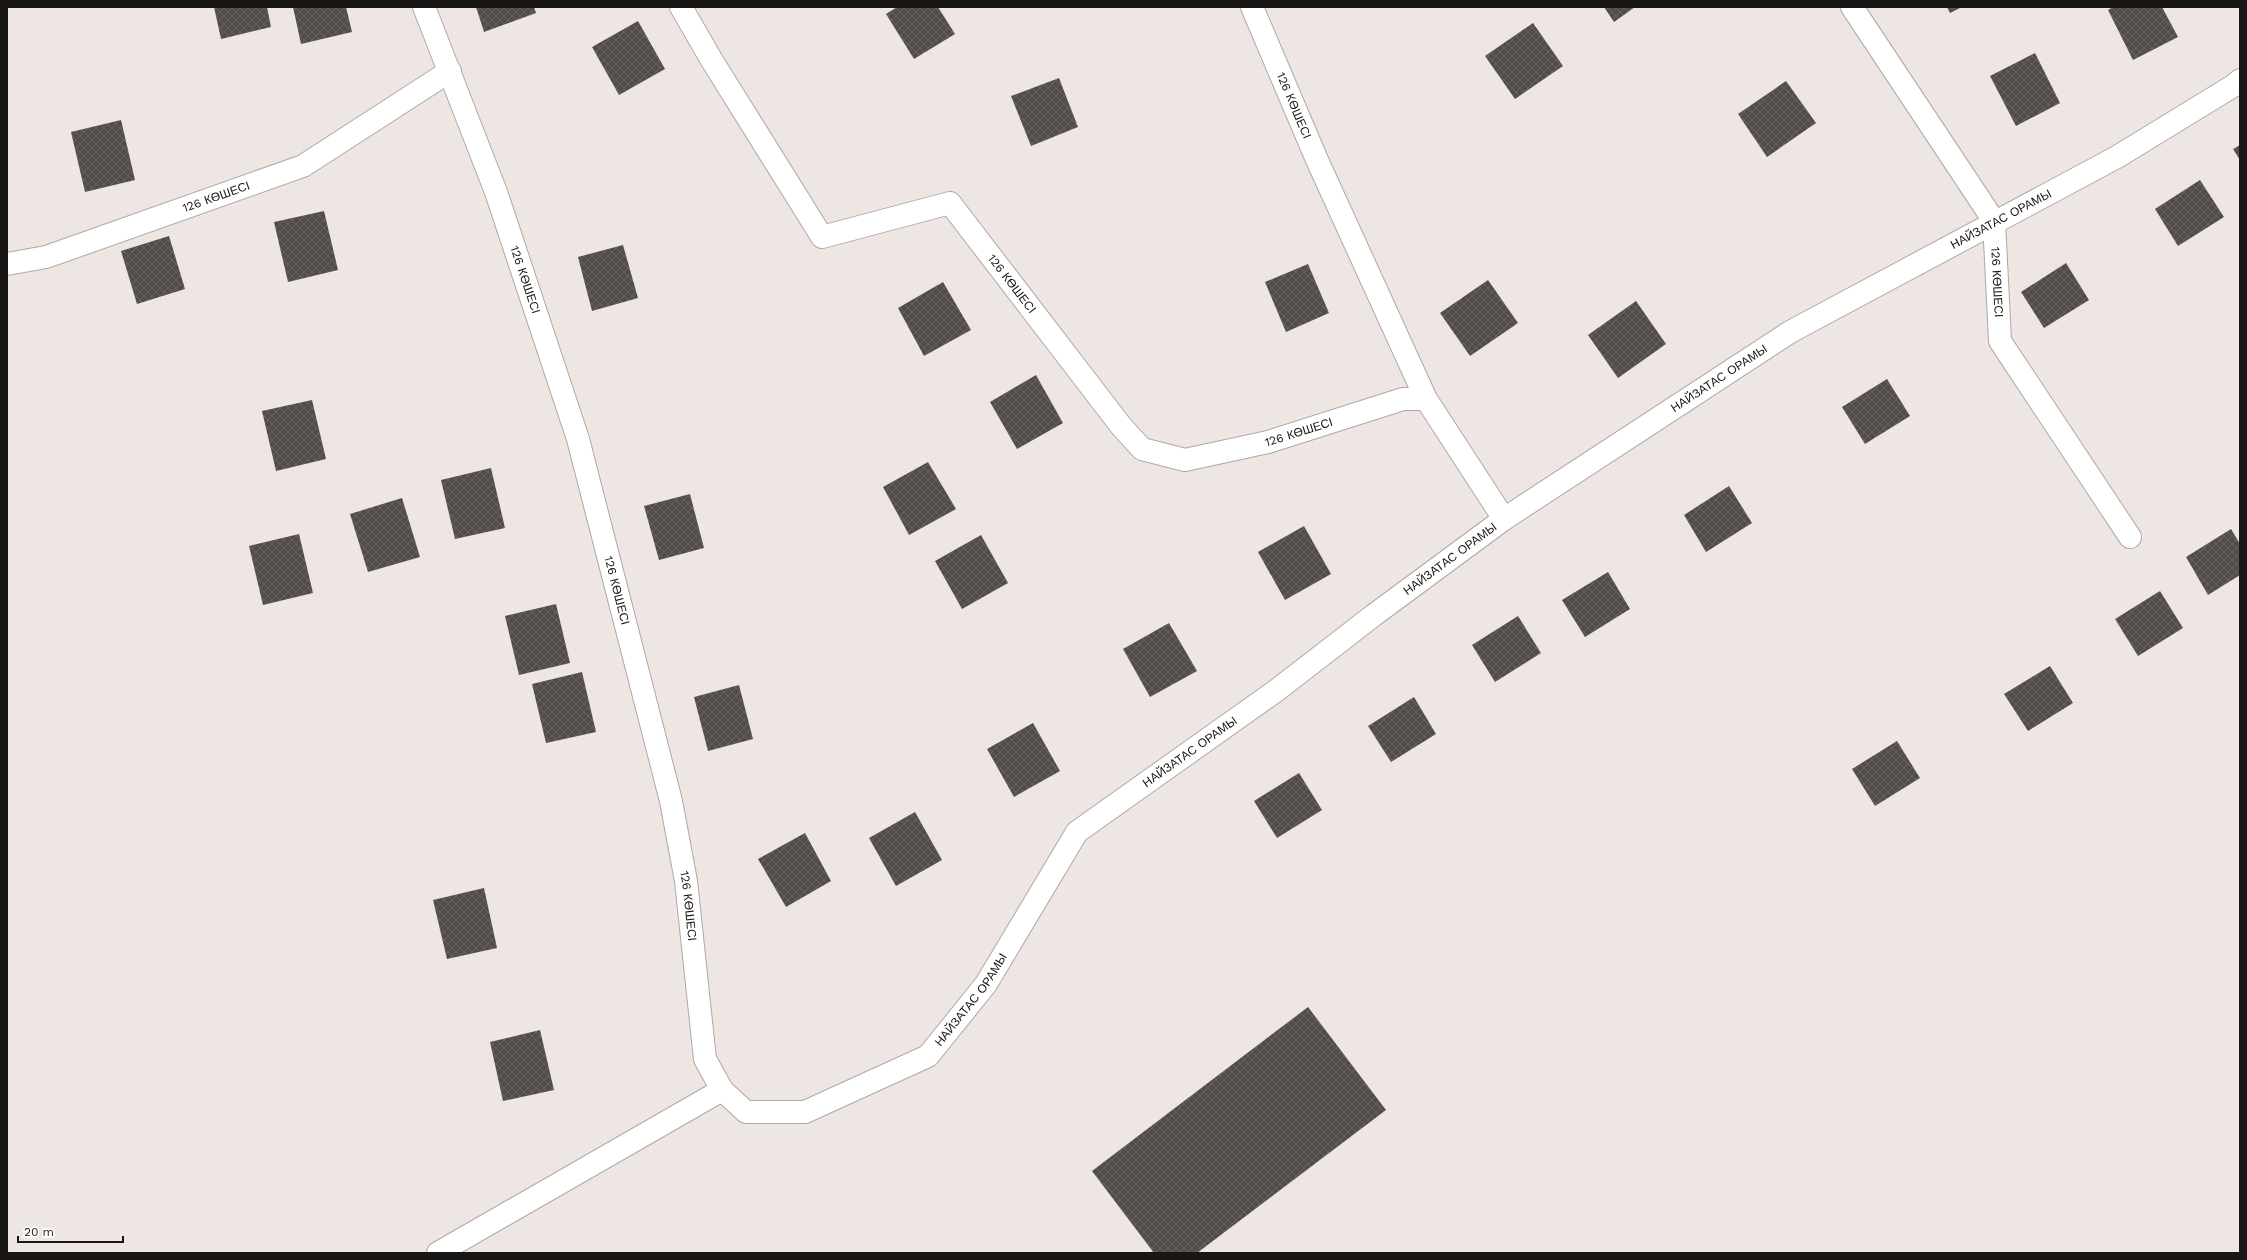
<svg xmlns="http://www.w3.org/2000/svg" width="2247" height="1260" font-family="'Work Sans',sans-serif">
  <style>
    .building { fill: url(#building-cross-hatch) }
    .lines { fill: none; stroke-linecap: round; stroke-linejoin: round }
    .minor-casing { stroke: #afa8a4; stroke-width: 24 }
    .minor { stroke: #fff; stroke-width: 22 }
    .labels { text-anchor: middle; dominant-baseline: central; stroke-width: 4; stroke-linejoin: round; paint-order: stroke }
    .street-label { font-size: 12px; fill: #191715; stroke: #fff }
  </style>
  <defs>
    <pattern id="building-cross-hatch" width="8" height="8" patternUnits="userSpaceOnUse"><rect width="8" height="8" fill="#534d49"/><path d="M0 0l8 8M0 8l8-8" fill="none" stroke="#68635f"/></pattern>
  </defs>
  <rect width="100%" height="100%" fill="#eee6e2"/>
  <g class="building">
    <path d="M214 7H267L271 27 221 39Z"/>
    <path d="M293 7H346L352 32 301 44Z"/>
    <path d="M476 7H534L536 13 484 32Z"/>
    <path d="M897 7H938L955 34 914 59 886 14Z"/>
    <path d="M1604 7H1635L1614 22Z"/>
    <path d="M1947 7H1962L1950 13Z"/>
    <path d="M2113 7H2162L2178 37 2133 60 2108 10Z"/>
    <path d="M638 21 665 69 619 95 592 47Z"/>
    <path d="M1533 23 1563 66 1515 99 1485 56Z"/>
    <path d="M2035 53 2060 103 2016 126 1990 76Z"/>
    <path d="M1059 78 1078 127 1031 146 1011 96Z"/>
    <path d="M1786 81 1816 123 1767 157 1738 114Z"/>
    <path d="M121 120 135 180 85 192 71 132Z"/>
    <path d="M2240 145V160L2233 149Z"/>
    <path d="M2200 180 2224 217 2178 246 2155 209Z"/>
    <path d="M324 211 338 270 288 282 274 222Z"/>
    <path d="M169 236 185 289 137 304 121 251Z"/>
    <path d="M623 245 638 298 592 311 578 257Z"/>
    <path d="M2066 263 2089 300 2044 328 2021 292Z"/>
    <path d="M1308 264 1329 313 1286 332 1265 282Z"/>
    <path d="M1488 280 1518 323 1470 356 1440 313Z"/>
    <path d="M943 282 971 330 924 356 898 308Z"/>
    <path d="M1636 301 1666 344 1618 378 1588 335Z"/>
    <path d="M1036 375 1063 423 1017 449 990 402Z"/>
    <path d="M1887 379 1910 416 1865 444 1842 407Z"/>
    <path d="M312 400 326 459 276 471 262 411Z"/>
    <path d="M928 462 956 509 909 535 883 487Z"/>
    <path d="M491 468 505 528 455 539 441 480Z"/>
    <path d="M1729 486 1752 523 1706 552 1684 515Z"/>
    <path d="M690 494 704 548 659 560 644 506Z"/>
    <path d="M402 498 420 557 368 572 350 514Z"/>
    <path d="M1304 526 1331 574 1285 600 1258 552Z"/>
    <path d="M2231 529 2240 544V575L2208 595 2186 557Z"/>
    <path d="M299 534 313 593 263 605 249 546Z"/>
    <path d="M981 535 1008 583 962 609 935 561Z"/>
    <path d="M1608 572 1630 609 1585 637 1562 600Z"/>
    <path d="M2160 591 2183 628 2138 656 2115 619Z"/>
    <path d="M556 604 570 663 519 675 505 616Z"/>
    <path d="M1518 616 1541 653 1495 682 1472 645Z"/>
    <path d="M1169 623 1197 671 1150 697 1123 649Z"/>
    <path d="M2050 666 2073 703 2028 731 2004 694Z"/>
    <path d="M582 672 596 732 546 743 532 684Z"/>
    <path d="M739 685 753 739 708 751 694 697Z"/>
    <path d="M1414 697 1436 734 1391 762 1368 726Z"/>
    <path d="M1033 723 1060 771 1014 797 987 749Z"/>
    <path d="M1897 741 1920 778 1875 806 1852 769Z"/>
    <path d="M1299 773 1322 810 1277 838 1254 801Z"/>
    <path d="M915 812 942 860 896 886 869 838Z"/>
    <path d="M805 833 831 881 786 907 758 859Z"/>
    <path d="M484 888 497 948 447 959 433 900Z"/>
    <path d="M1308 1007 1386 1110 1197 1253H1154L1092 1171Z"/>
    <path d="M540 1030 554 1090 503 1101 490 1042Z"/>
  </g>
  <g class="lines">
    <defs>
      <g id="minor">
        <path id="s1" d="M424 7 496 192 578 439 671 801 686 881 705 1059 722 1090 746 1112H805L928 1056 986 984 1077 832 1277 690 1374 615 1504 519 1790 332 2117 157 2233 86 2240 80"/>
        <path id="s2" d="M681 7 711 59 822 237 950 203 1121 426 1142 449 1185 460 1268 442 1403 399H1426"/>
        <path id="s3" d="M1252 7 1317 160 1426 399 1504 519"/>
        <path id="s4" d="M1852 7 1994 221 2000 341 2130 537"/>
        <path id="s5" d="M7 264 46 257 303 166 450 71"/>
        <path d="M438 1253 722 1090"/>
      </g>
    </defs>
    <use href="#minor" class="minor-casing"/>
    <use href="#minor" class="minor"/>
  </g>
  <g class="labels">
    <g class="street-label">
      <text stroke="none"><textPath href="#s3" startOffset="107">126 КӨШЕСІ</textPath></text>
      <text stroke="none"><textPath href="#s5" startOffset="220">126 КӨШЕСІ</textPath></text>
      <text stroke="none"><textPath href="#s1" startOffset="2735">НАЙЗАТАС ОРАМЫ</textPath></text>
      <text stroke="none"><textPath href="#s1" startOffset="291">126 КӨШЕСІ</textPath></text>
      <text stroke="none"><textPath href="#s4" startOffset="318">126 КӨШЕСІ</textPath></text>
      <text stroke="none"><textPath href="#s2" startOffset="504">126 КӨШЕСІ</textPath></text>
      <text stroke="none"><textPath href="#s1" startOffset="2411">НАЙЗАТАС ОРАМЫ</textPath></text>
      <text stroke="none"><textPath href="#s2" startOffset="876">126 КӨШЕСІ</textPath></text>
      <text stroke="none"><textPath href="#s1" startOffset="2087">НАЙЗАТАС ОРАМЫ</textPath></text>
      <text stroke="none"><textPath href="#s1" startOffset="615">126 КӨШЕСІ</textPath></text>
      <text stroke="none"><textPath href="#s1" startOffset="1763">НАЙЗАТАС ОРАМЫ</textPath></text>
      <text stroke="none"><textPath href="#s1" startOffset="939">126 КӨШЕСІ</textPath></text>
      <text stroke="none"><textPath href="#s1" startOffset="1426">НАЙЗАТАС ОРАМЫ</textPath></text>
    </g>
  </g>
  <rect width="2247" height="1260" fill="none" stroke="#191715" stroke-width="16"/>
  <path d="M18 1236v6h105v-6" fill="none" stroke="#191715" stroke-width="2"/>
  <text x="24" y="1236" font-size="12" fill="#191715" stroke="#ffffff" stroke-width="3" paint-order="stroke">20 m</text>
</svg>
